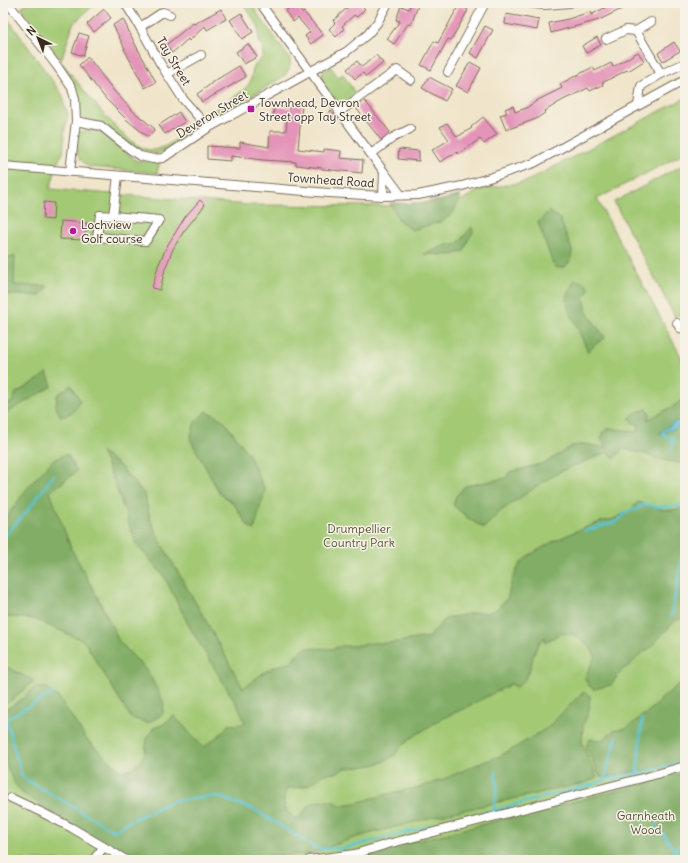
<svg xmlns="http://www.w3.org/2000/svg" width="688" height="863" font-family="Delius,sans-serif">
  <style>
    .green { fill: #a3c974; stroke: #6f7a49 }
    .forest { fill: #82ad66; stroke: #5e6c42 }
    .water { fill: #58c4d3; stroke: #4a7778 }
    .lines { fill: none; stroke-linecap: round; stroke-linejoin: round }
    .stream { stroke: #58c4d3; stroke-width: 2.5 }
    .building { fill: #e494b8 }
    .minor-casing { stroke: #7a6b5a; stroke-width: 10 }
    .minor { stroke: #fff; stroke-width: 8 }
    .poi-dot { fill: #b5179e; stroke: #f7f3e8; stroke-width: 1.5 }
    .labels { text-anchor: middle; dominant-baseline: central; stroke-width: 3; stroke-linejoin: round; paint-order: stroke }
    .street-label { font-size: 12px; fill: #3b2a1e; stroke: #f7f3e8 }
    .poi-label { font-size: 12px; fill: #3b2a1e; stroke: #f7f3e8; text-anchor: start }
    .park-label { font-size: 12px; fill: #555234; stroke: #f7f3e8 }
  </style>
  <rect width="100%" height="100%" fill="#f7f3e8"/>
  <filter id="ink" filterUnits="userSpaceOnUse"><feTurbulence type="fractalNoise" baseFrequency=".025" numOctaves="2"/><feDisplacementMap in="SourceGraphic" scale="8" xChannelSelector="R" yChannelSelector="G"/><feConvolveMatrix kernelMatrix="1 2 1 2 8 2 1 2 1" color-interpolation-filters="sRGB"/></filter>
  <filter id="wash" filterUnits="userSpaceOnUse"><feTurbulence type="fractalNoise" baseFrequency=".012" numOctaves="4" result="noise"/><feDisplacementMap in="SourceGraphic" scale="16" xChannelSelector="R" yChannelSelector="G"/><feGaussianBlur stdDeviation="0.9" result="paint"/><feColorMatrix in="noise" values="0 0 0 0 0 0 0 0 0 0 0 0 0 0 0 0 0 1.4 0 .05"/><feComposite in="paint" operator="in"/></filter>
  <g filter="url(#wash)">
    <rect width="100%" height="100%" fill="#f0e5ca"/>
    <g class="green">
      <path d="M28 3H96L73 24 61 61 21 8Z"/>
      <path d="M242 3H250L290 59C291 67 289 70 284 76L213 120 208 114C219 107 244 93 250 82 252 77 252 71 254 67 256 62 263 60 263 54 263 44 256 41 259 27Z"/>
      <path d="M3 12 62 94C66 102 62 105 68 113 67 120 65 128 64 136 63 145 66 152 59 159L50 189 250 205 386 206 432 201 462 200 481 189 525 182 685 98V153L597 199 685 364V860H3Z"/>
      <path d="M63 64C78 82 128 152 152 150 164 150 180 136 190 130L191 126 195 123 199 126 198 131C181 142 162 159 140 153L83 118 80 113 78 99 60 67Z"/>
      <path d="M331 67 338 77 343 74 356 95 340 107 322 83V73Z"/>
      <path d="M92 130 100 132 137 161H160L157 173 89 167C74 156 76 150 78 132Z"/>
      <path d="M685 164V311L675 317 614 202Z"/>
    </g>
    <g class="forest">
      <path d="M461 195 453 213 443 221 412 230 399 220 390 203 426 204Z"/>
      <path d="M549 211 560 219 572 250 571 260 565 267 557 268 553 264 538 222Z"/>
      <path d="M472 227 473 232 468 240 464 251 452 255 424 254 447 245 458 243Z"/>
      <path d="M15 256 14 285 48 286 40 296 3 294V260Z"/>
      <path d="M575 280 585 283 589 289 584 297 587 312 605 338 597 343 588 352 575 322 568 309 567 294Z"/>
      <path d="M47 372 52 386 3 415V404L12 403 16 393 39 379Z"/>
      <path d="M71 385 80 400C76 410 72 414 61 417L56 407 57 395Z"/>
      <path d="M685 397V464L658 459 642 453 623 449 614 459 608 452 561 471 543 482 502 510 484 528 469 519 453 505 456 496 465 486 506 478 509 472 545 463 572 446 586 444 607 448 601 439 604 432 609 428 637 432 639 425 633 423 630 418C634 412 640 411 647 409L650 414 647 420 677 404Z"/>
      <path d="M206 411 223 420 248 453 265 490 254 530 248 526 233 503 220 494 190 439 195 422Z"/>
      <path d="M101 452 119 465 145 495 150 519 160 541 205 619 243 688C261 676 268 665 291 663L298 653 307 648 331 649 342 646H355L371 643H389L429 637 446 618 479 612 486 613 495 610 507 599 512 580 520 564 528 556 554 541 581 529 603 521 614 519 630 510 638 502C656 507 666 514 685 507V615L684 617 675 621 650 648 642 653 629 666 623 669 611 685 594 689 589 686 585 678 595 656C589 643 574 629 558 635 554 636 549 641 545 643V637C532 648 534 660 528 674 526 679 521 683 517 687L511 684 463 709 441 719 411 738 399 749 394 756 381 763 360 767 345 768 336 773 325 774 307 786 296 788H287C283 804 281 806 294 818H299L310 804 321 801H332L340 805 355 803 395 792 421 787 444 779 478 764 500 756 516 747 547 728 583 692 590 696 589 711 583 725 582 743 597 778 585 783 445 814 357 837 310 854 270 856 250 860H139L87 836 22 793C0 767 3 742 3 711L18 702 35 688H47L59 698 87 740 121 771 130 769 141 762 145 752 147 739 153 728 162 725 174 716C185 726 192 738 204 747L223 732 228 725 245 724 240 710 190 628 165 578 154 564 136 544 114 481Z"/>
      <path d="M67 454 77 471 50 492 71 548 99 600 119 641 148 672 164 703 163 714 148 723 131 718 84 641 34 619 3 616V522L29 486 53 460Z"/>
      <path d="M3 665 34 681 13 699 3 705Z"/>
      <path d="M685 679V761L652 770 630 772 610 777H600L586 746 590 739 602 740 615 730 627 728 659 703 661 699Z"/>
      <path d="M685 772V860H330L420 840 620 790Z"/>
    </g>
    <path class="water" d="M685 417V420L675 429 669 430 660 434 661 431 673 423Z"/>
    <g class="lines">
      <g class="stream">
        <path d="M663 432 666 437H673L672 450"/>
        <path d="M585 531 618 521 626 512 637 509 644 504 657 507 676 506 685 504"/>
        <path d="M3 538 27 511 54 475"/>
        <path d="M671 617 685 540"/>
        <path d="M53 693 6 719 22 777 114 831 128 822 172 801 217 796 255 810 318 849 345 848 595 784 605 780"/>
        <path d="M617 737 611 754 605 780 652 770 685 761"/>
        <path d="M637 774 642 719"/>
        <path d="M494 810 497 789 496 772"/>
        <path d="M656 825 658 834H664L668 841 676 852"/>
        <path d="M678 860C676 854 674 849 680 844H685"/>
      </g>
    </g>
    <g id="blocks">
      <g class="building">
        <path d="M356 3H359L365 9 357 17 354 15 342 26 344 29 336 37 329 29 335 23 333 21 350 5 352 7Z"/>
        <path d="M411 3H419L411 25 408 24 394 44 387 39 400 21 396 20 401 6 409 9Z"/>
        <path d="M614 3H634L599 20 551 33 549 23 568 19 590 12 591 15Z"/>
        <path d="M295 4 302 13 304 12 323 35 311 44 305 36 310 32 298 18 293 22 285 11Z"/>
        <path d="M459 5 468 10 451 40 448 39 431 70 421 65 434 41 438 43Z"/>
        <path d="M104 9 111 18 94 32 87 24Z"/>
        <path d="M221 9 226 19 207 30 205 26 189 41 188 39 172 53 166 45 193 23 194 24Z"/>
        <path d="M241 13 253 32 242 39 230 20Z"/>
        <path d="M506 14 539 20 537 30 505 24Z"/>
        <path d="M123 19 135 44 156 82 145 88 124 49H125L113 25Z"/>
        <path d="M485 26 493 30 478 58 470 53Z"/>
        <path d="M79 33 89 36 83 56 72 52Z"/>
        <path d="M597 37 601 45 586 53 582 46Z"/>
        <path d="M674 42 680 51 663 61 658 53Z"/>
        <path d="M248 44 257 57 244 64 236 52Z"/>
        <path d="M638 52 644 61 628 71 627 70 602 83 603 85 590 91 588 88 561 101 545 111 546 112 536 119 506 130 500 115 507 113 505 109 513 106 515 112 526 108 538 100 562 88 560 84 593 67 595 71 611 63 613 67Z"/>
        <path d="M376 55 383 63 366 77 363 73 355 79 347 69 357 61 362 67Z"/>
        <path d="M88 57 114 91 133 111 155 129 148 137 127 120 106 99 79 65Z"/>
        <path d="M470 62 481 68 468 92 456 86Z"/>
        <path d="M239 66 246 77 202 102 197 94 211 84V83Z"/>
        <path d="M429 77 452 89 445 101 422 88Z"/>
        <path d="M365 101 390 132 381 140 356 108Z"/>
        <path d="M291 104 302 105 298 149 324 152V149L341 151 340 158 363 160 362 173 322 169V168L296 165V162L263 160 231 156V161L207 159V146L240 148V142L269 147 270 131H286L287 118 273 117 274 106 291 108Z"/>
        <path d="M331 111 336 117 331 121 326 115Z"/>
        <path d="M179 112 185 122 165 134 159 125Z"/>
        <path d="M483 117 497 134 484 144 480 139 458 154 457 152 440 162 432 150 449 140 440 127 447 123 457 137 472 128 471 127Z"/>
        <path d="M399 149 419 151V161L398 159Z"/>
        <path d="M200 200 205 205 184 231 173 249 165 269 160 290 152 288 158 266 167 246 185 217Z"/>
        <path d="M44 202 54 203 53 220 43 219Z"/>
        <path d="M61 221 87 223 85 240 60 239Z"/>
      </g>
    </g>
  </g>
  <g filter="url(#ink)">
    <use href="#blocks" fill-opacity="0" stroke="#7a6b5a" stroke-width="1"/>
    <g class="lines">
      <defs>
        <g id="minor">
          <path d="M8 3 57 66 72 88 75 99 76 121 70 172"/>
          <path d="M125 3 140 27 160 63 183 99 208 128"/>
          <path d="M260 3 384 172 383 196"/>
          <path d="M528 3 544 5 570 3"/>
          <path d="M140 27 163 12 170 15"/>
          <path d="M636 31 661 74"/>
          <path d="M606 39 626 30 636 31 651 22"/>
          <path d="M448 72 485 3"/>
          <path d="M167 74 201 55"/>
          <path d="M638 105 641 86 661 74 685 63"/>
          <path d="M339 112 397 70 411 80"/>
          <path d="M76 121 101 126 131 150 140 156 153 159 163 158 208 128 346 52 368 34 377 23 388 3"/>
          <path d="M371 154 394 137 410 129"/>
          <path d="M3 166 329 193 383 196 418 195 462 186 489 178 534 163 685 80"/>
          <path d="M384 172 401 195"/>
          <path d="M113 216 100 215 97 237 146 241 159 220 113 216 118 176"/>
          <path d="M677 323 680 328 685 329"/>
          <path d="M11 798 41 812 72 828 126 860"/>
          <path d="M93 860 104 847"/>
          <path d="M309 860 355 854 388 844 650 776 685 766"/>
        </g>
      </defs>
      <use href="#minor" class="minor-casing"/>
      <use href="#minor" class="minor"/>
    </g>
  </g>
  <g class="poi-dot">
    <rect x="247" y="105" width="8" height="8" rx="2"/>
    <circle cx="73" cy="231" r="4"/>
  </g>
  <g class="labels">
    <g class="street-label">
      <text transform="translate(174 61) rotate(59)">Tay Street</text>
      <text transform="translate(212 114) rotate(-31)">Deveron Street</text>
      <text transform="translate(331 180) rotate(4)">Townhead Road</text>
    </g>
    <g class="poi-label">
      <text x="259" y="102">Townhead, Devron<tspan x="259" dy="14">Street opp Tay Street</tspan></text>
      <text x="81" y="224">Lochview<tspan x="81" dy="14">Golf course</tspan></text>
    </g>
    <g class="park-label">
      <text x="359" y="528">Drumpellier<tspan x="359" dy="14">Country Park</tspan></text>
      <text x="646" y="815">Garnheath<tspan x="646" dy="14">Wood</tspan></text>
    </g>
  </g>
  <rect width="688" height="863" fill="none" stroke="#f7f3e8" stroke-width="16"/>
  <g transform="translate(38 38) rotate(317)" stroke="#f7f3e8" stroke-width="3" paint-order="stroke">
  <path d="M0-3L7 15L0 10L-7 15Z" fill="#3b2a1e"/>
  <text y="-6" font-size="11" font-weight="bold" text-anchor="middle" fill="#3b2a1e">N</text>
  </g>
</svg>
